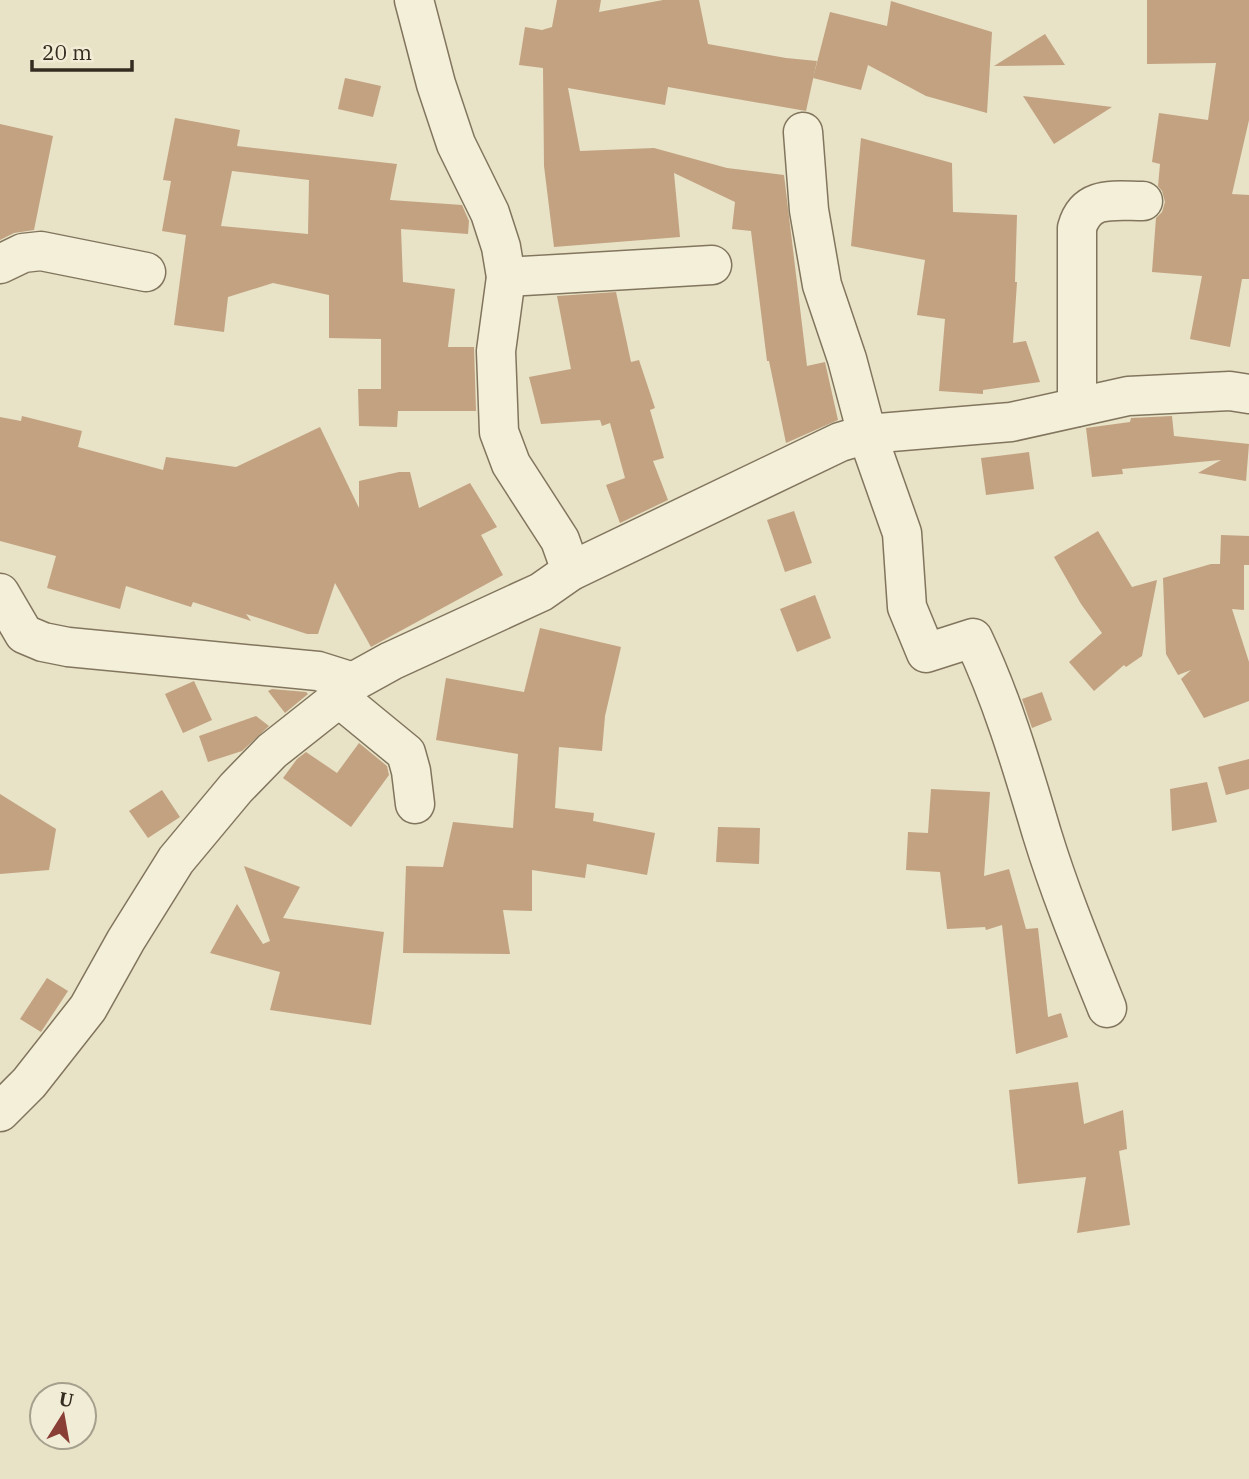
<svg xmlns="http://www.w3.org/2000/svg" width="1249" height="1479" font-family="'IBM Plex Serif',serif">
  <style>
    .building { fill: #c2a281; fill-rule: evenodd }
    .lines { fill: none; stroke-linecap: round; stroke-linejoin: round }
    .minor-casing { stroke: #82755e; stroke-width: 41 }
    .minor { stroke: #f4efd9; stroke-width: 38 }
  </style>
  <rect width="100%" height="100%" fill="#e8e2c6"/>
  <g class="building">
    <path d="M557 0H601L599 12 663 0H699L708 44 786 58 817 61 806 111 668 87 665 105 568 88 580 151 654 148 727 168 784 175 807 366 825 362 838 420 786 443 769 361H767L751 231 732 229 735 202 674 173 680 237 554 247 544 166 543 68 519 65 525 27 542 30 552 27Z"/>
    <path d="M1147 0H1249V120L1232 194 1249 195V279H1242L1230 347 1190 339 1202 276 1152 272 1156 218 1162 212 1165 202 1162 191 1158 186 1160 164 1152 162 1159 113 1208 120 1216 63 1147 64Z"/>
    <path d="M891 1 992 32 987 113 926 96 868 65 861 90 813 78 830 12 887 26Z"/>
    <path d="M1045 34 1065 65 994 66Z"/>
    <path d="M345 78 381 86 373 117 338 109Z"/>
    <path d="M1023 96 1112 107 1054 144Z"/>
    <path d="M175 118 240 130 237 146 397 164 390 200 462 205 469 221 468 234 401 229 403 282 455 289 448 347H474L476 411H398L397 427 359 426 358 389H381V339L329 338V295L273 283 228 297 224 332 174 325 186 235 162 231 171 181 163 180ZM232 171 309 180 308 234 221 226Z"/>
    <path d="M0 124 53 136 34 230 14 233 0 240Z"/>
    <path d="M861 138 952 163 953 212 1017 215 1015 282H1017L1013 343 1026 341 1040 382 983 390V394L939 391 945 319 917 315 925 260 851 246Z"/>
    <path d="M616 292 631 362 639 360 655 408 650 410 664 458 653 461 668 500 620 523 606 485 625 478 610 423 602 426 600 420 541 424 529 377 571 369 557 296Z"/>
    <path d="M22 416 82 431 78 447 163 470 166 457 236 467 320 427 359 508V481L399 472H410L419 508 470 483 497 527 481 535 503 575 371 647 335 583 318 634H307L246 614 251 621 193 602 191 607 126 586 120 609 47 588 56 556 0 541V417L21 421Z"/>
    <path d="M1172 416 1174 436 1249 444 1246 481 1198 473 1221 460 1122 469 1123 474 1092 477 1086 428 1130 422 1131 418Z"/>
    <path d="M1029 452 1034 489 986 495 981 458Z"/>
    <path d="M794 511 812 563 785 572 767 520Z"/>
    <path d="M1098 531 1132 587 1157 580 1142 656 1126 667 1124 665 1094 691 1069 662 1102 633 1081 604 1054 557Z"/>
    <path d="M1221 535 1249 536V565H1244V610L1232 609 1249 662V701L1204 718 1181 679 1191 670 1178 675 1166 654 1163 578 1211 564H1220Z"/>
    <path d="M815 595 831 638 797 652 780 609Z"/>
    <path d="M540 628 621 647 605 716 602 751 559 747 555 808 594 813 593 821 655 833 647 875 587 864 585 878 532 870V911L503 910 510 954 403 953 406 866 443 867 453 822 513 828 518 754 436 740 446 678 524 692Z"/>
    <path d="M194 681 212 720 183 733 165 694Z"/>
    <path d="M272 689 306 692 308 694 285 713 268 691Z"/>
    <path d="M1042 692 1052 720 1032 728 1022 699Z"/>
    <path d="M256 716 269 726 242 751 208 762 199 736Z"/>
    <path d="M359 743 387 766 389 775 351 827 283 778 297 759 306 752 337 773Z"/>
    <path d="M1249 759V789L1226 795 1218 767Z"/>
    <path d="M1207 782 1217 822 1172 831 1170 789Z"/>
    <path d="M931 789 990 792 984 876 1009 869 1026 929 1038 928 1048 1017 1061 1013 1068 1037 1016 1054 1002 925 986 930 985 927 947 929 940 872 906 870 908 832 928 833Z"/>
    <path d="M162 790 180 817 148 838 129 811Z"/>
    <path d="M0 794 56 829 49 870 0 874Z"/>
    <path d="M718 827 760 828 759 864 716 862Z"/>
    <path d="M244 866 300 887 283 918 384 932 371 1025 270 1010 280 972 210 953 237 904 263 944 270 941Z"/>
    <path d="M47 978 68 991 41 1032 20 1019Z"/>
    <path d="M1078 1082 1084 1124 1123 1110 1127 1149 1119 1151 1130 1225 1077 1233 1086 1177 1018 1184 1009 1090Z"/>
  </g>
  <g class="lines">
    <defs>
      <g id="minor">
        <path d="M414 0 436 84 456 144 490 213 501 247 506 277 496 351 499 432 511 464 560 540 571 571"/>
        <path d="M803 132 809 210 822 285 847 359 867 434 902 533 907 607 926 653 973 638C1003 701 1022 767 1042 834 1060 893 1084 951 1107 1008"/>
        <path d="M0 264 23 253 41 251 146 272"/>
        <path d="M506 277 712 265"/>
        <path d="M1077 407V228C1086 195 1114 201 1143 201"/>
        <path d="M0 593 24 634 43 642 68 647 318 671 353 682"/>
        <path d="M339 698 406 753 411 771 415 804"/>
        <path d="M0 1112 29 1083 88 1008 126 940 176 860 236 788 272 751 339 698 353 682 391 661 541 592 571 571 840 442 867 434 1011 422 1128 396 1230 391 1249 394"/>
      </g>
    </defs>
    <use href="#minor" class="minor-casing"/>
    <use href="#minor" class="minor"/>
  </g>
  <g transform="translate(63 1416) rotate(11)"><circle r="33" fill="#f1ecd5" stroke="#a59f8d" stroke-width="2"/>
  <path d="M0-5L12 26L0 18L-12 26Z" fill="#893e36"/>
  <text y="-10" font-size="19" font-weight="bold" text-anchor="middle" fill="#342c20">U</text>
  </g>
  <path d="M32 60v10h100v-10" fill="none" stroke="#342c20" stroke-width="3.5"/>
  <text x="42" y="60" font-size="21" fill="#342c20" stroke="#f1ecd5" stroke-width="5" paint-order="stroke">20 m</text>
</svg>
